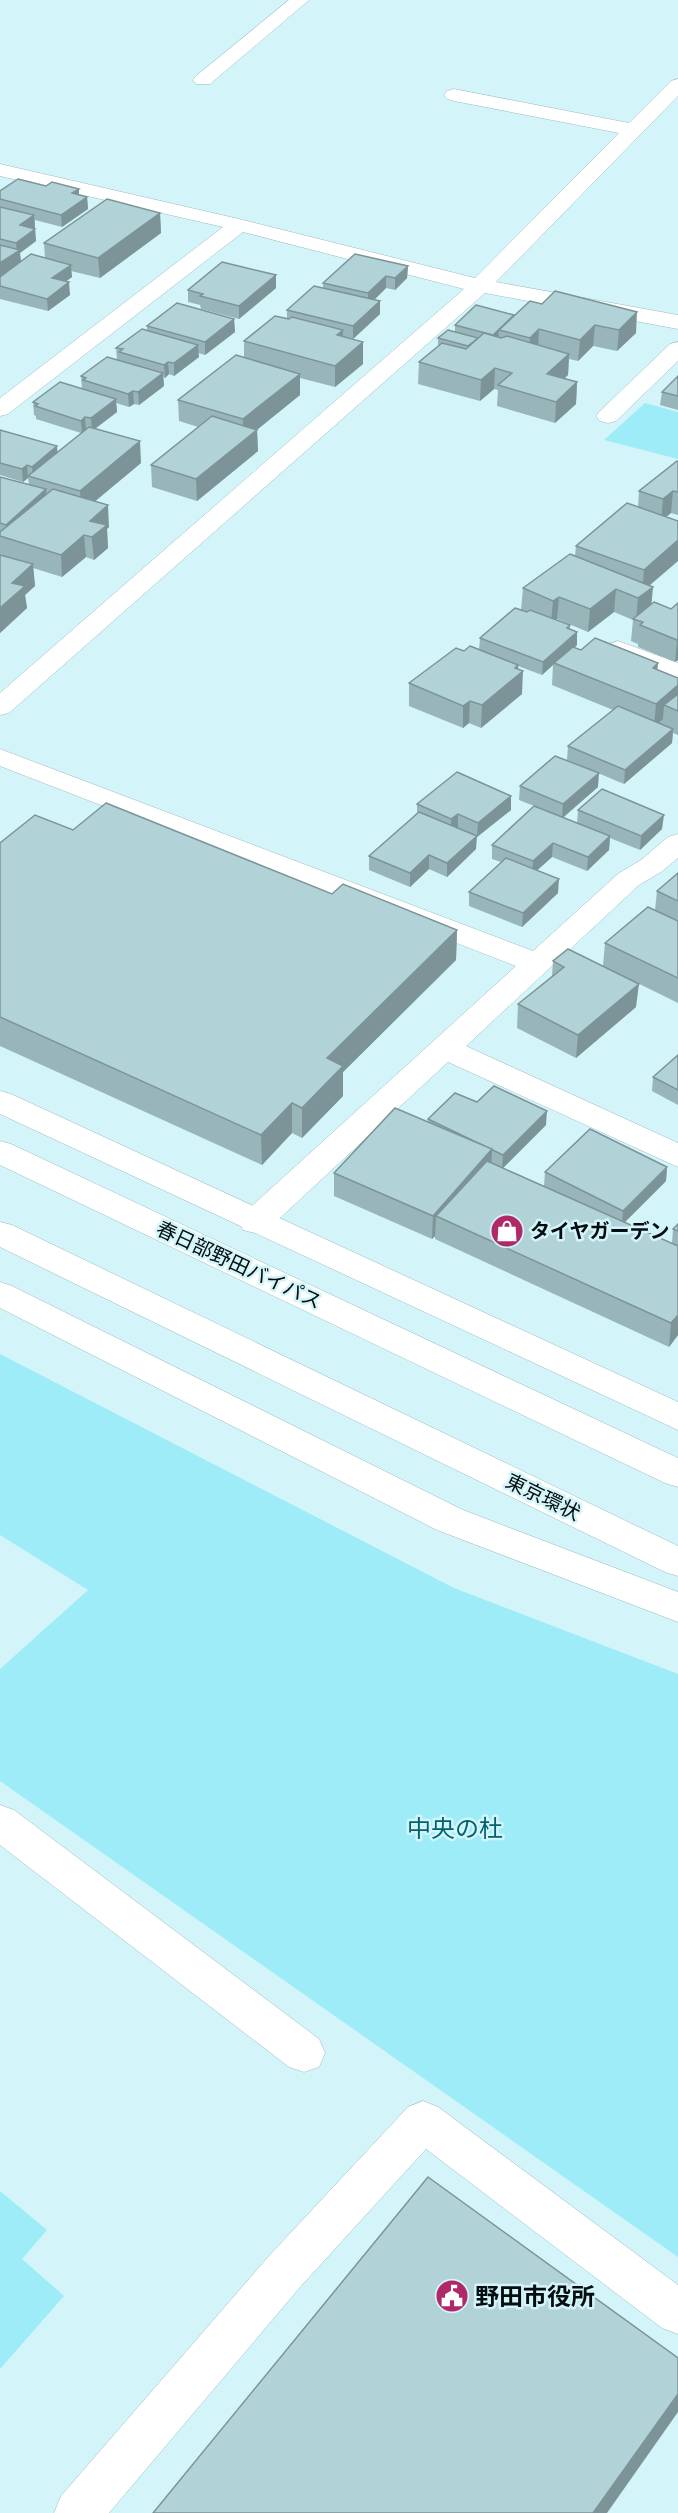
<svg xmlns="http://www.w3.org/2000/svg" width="678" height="2513" font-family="Poppins,'Noto Sans JP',sans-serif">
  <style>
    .green { fill: #9decf8 }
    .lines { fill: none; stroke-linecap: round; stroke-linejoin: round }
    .minor-casing { stroke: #9bbcc1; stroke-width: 1 }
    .highway-casing { stroke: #9bbcc1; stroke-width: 1 }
    .minor { fill: #fff; fill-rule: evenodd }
    .highway { fill: #fff; fill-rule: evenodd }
    .wall { fill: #98b5ba }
    .shaded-wall { fill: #7c9497 }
    .building { fill: #b1d3d8; stroke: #7c9497; stroke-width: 1.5 }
    .labels { text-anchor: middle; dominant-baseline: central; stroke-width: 5; stroke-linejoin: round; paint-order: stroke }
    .poi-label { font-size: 20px; font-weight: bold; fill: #040e10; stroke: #d3f5fa; text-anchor: start }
    .street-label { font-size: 20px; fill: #040e10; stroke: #d3f5fa }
    .near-park-label { font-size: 24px; fill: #00636d; stroke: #d3f5fa }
    .near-poi-label { font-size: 24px; font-weight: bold; fill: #040e10; stroke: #d3f5fa; text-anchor: start }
  </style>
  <rect width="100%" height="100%" fill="#d3f5fa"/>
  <g class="green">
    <path d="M645 403 678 412V459L604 440Z"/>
    <path d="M0 1354 454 1588 678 1674V2257L0 1781V1669L88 1590 0 1535Z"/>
    <path d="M0 2191 47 2230 22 2259 64 2296 0 2369Z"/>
  </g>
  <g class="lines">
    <defs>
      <g id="minor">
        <path d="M289 0H309L210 84H196L193 80 196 76Z"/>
        <path d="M678 79V96L496 282 678 315V329L485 293 9 713 0 715V693L464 289 243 232 8 414 0 416V398L223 227 0 176V164L239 219 475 278 619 133 454 101 447 99 444 95 447 91 454 89 629 123 671 81Z"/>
        <path d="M678 342V361L616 421 608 423 600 421 596 416 600 411 670 344Z"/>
        <path d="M618 641 678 663V680L609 654 605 649 609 644Z"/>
        <path d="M0 749 533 951 619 873 641 860 668 837 678 834V858L661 872 639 885 466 1046 678 1143V1167L448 1062 267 1230 255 1233 243 1230 239 1222 243 1214 516 966 0 766Z"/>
        <path d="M0 1805 14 1810 319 2039 325 2053 319 2067 304 2072 289 2067 0 1845Z"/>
        <path d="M423 2101 438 2107 678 2285V2334L662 2328 426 2149 301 2286 109 2513H54L61 2496 269 2256 408 2107Z"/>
      </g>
      <g id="highway">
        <path d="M0 1091 11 1094 678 1402V1430L0 1114Z"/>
        <path d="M0 1141 11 1144 678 1458V1487L665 1483 0 1165Z"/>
        <path d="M0 1222 12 1225 678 1546V1576L665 1572 0 1247Z"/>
        <path d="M0 1282 12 1286 463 1510 678 1592V1622L437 1530 0 1308Z"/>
      </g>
    </defs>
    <use href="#minor" class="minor-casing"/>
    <use href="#highway" class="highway-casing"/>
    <use href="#minor" class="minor"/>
    <use href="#highway" class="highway"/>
  </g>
  <g class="wall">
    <path d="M0 191 79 195 87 197 88 209 62 227 35 220V228L34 229H35L36 241 20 253 21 262 45 258 44 243 160 213 161 233 100 278 71 271 72 277 66 281 70 295 48 311 0 299V277L11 269 0 277Z"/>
    <path d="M408 266 407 278 395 290 386 288 374 300 380 314 353 339 343 337 363 364 335 387 300 378V395L257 430 258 451 197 501 152 487 151 465 198 427 179 421 178 400 244 357V341L287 319V310L323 288V283Z"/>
    <path d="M276 275V288L239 319 201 309 200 305 188 302V290Z"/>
    <path d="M530 301 636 333 617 351 593 346 578 361 569 359 568 375 564 379 577 382 576 404 555 423 497 406 498 390 494 389 480 401 418 384 419 362 438 346V338L455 332V325L514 316Z"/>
    <path d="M234 319 235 332 205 355 198 353 199 357 174 376 169 374 165 378 163 377 164 386 139 405 134 404 129 407 116 403 117 412 96 428 141 463 95 501 109 527 107 529 108 548 94 560 86 557 62 577 33 568 35 586 25 595 27 608 0 633V477L29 484 28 478 23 482 0 475V430L58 452 81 433 36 419V416L34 415 33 402 82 389 81 376 117 360 116 348 147 330V326Z"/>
    <path d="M678 376V410L660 405 662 392Z"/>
    <path d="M678 462V515L671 513 666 517 649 586 651 604 671 609 678 603V660L675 662 638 647V644L631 641 633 620 614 612 588 632 557 619 556 620 570 625V629L577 645 574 648 658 670 678 678V735L673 733 672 743 624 784 567 760 568 746 613 710 552 685 553 665 542 675 518 666 522 694 481 728 469 723 463 728 409 706V683L464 651 479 650 480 638 521 610 523 588 575 556 576 546 638 507 639 491Z"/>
    <path d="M520 786 598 787 563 818 577 823 578 810 662 829 640 850 610 838 609 850 587 871 552 857 537 870 558 893 522 927 469 906V892L501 862 492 859V845L547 811 519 800Z"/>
    <path d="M417 804 511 810 477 837 476 836V849L447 877 429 869 410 887 369 870V856L417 813Z"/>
    <path d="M73 830 332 894 457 930 456 960 343 1072V1096L302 1138 292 1133 262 1165 0 1046V843Z"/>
    <path d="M678 873V1003L603 966 605 943 655 910 657 891Z"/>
    <path d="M568 949 636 1007 576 1058 517 1028 518 1004 552 976 553 961Z"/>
    <path d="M678 1055V1105L652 1091 653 1077Z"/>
    <path d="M477 1102 546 1125 503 1168 544 1186 545 1172 667 1167 666 1181 625 1222 672 1243 673 1229 678 1224V1335L669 1347 435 1239V1236L432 1239 334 1196V1173L428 1122V1119Z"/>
  </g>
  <g class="shaded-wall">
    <path d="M79 189V201L72 193Z"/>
    <path d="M87 197 88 209 62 227 61 215Z"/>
    <path d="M160 213 161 233 100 278 98 258Z"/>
    <path d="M34 215 35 228 21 238 20 225Z"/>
    <path d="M35 229 36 241 20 253 21 262 0 277V263L17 252 16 243Z"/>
    <path d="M71 265 72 277 53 291 52 278Z"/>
    <path d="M408 266 407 278 395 290V278Z"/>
    <path d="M276 275V288L239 319V306Z"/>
    <path d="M386 276V288L368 306V293Z"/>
    <path d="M69 282 70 295 48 311 47 299Z"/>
    <path d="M380 301V314L353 339V326Z"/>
    <path d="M637 312 636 333 617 351 619 330Z"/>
    <path d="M514 315 513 327 499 330 498 342 493 347V335Z"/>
    <path d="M234 319 235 332 205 355V342Z"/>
    <path d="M595 325 593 346 578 361 580 340Z"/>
    <path d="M539 329 538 351 529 360 530 338Z"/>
    <path d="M343 330V352L337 335Z"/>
    <path d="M363 342V364L335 387V366Z"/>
    <path d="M198 345 199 357 174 376V363Z"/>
    <path d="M569 354 568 375 546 395 547 374Z"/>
    <path d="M168 362 169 374 165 378 164 365Z"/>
    <path d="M495 368 494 389 480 401 481 380Z"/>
    <path d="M163 373 164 386 139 405 138 392Z"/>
    <path d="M300 374V395L243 441V419Z"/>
    <path d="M577 382 576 404 555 423 556 402Z"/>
    <path d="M133 391 134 404 129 407 128 394Z"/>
    <path d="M116 399 117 412 92 431 91 418Z"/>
    <path d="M85 417 86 430 82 434 81 421Z"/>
    <path d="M257 430 258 451 197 501 196 479Z"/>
    <path d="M140 441 141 463 81 513 80 491Z"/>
    <path d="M57 446 58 459 33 478 32 467Z"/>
    <path d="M27 465 28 478 23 482 22 469Z"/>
    <path d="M46 489 47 511 8 538 6 525Z"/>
    <path d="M673 491 671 513 661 521 663 499Z"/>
    <path d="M108 505 109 527 107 529 108 548 94 560 90 521Z"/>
    <path d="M84 535 86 557 62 577 61 555Z"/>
    <path d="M678 540V561L642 592 644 570Z"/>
    <path d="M33 564 35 586 25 595 27 608 0 633V608L12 583Z"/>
    <path d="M653 587 651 610 636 621 638 598Z"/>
    <path d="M616 589 614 612 588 632 590 609Z"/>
    <path d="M559 597 557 619 551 623 553 601Z"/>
    <path d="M577 632V645L556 664 554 663 553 665 542 675 543 662Z"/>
    <path d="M678 639V660L675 662 677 640Z"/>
    <path d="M658 663 656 685 653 668Z"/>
    <path d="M518 665V676L523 671 522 694 481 728 482 705Z"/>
    <path d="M678 685V706L664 705 663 719 654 727 656 704Z"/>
    <path d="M470 701 469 723 463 728V706Z"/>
    <path d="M673 729 672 743 624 784 625 770Z"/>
    <path d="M599 773 598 787 562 818 563 804Z"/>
    <path d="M511 796V810L477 837 478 823Z"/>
    <path d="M458 814V828L451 833V819Z"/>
    <path d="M664 815 662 829 640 850 641 836Z"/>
    <path d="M477 836 476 849 447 877V863Z"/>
    <path d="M610 836 609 850 587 871 588 857Z"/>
    <path d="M553 843 552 857 532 875 533 861Z"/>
    <path d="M429 855V869L410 887V873Z"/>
    <path d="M559 879 558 893 522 927 523 913Z"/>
    <path d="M457 930 456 960 343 1072V1096L302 1138V1108L327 1058Z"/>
    <path d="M639 984 636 1007 576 1058 578 1035Z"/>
    <path d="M292 1103V1133L262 1165 261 1135Z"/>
    <path d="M547 1111 546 1125 502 1169 503 1155Z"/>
    <path d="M492 1149 491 1173 436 1216 435 1236 432 1239 433 1216Z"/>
    <path d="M667 1167 666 1181 622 1225 623 1211Z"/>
    <path d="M678 1315V1335L669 1347 671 1323Z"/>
    <path d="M678 2394V2412L607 2513H593Z"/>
  </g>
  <g class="building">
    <path d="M18 179 46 186 52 182 79 189 72 193 87 197 61 215 0 199V191Z"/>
    <path d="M107 199 160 213 98 258 44 243Z"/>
    <path d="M0 207 34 215 20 225 35 229 16 243 0 239Z"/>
    <path d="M0 245 20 250 0 263Z"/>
    <path d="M31 254 71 265 52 278 69 282 47 299 0 286V277Z"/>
    <path d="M355 254 408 266 395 278 386 276 368 293 323 283Z"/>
    <path d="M222 262 276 275 239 306 200 296 203 294 188 290Z"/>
    <path d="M314 286 380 301 353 326 287 310Z"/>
    <path d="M555 291 637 312 619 330 595 325 580 340 539 329 530 338 499 330 530 301 542 304Z"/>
    <path d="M177 303 234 319 205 342 147 326Z"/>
    <path d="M476 305 514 315 493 335 455 325Z"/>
    <path d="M275 316 289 319 292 317 343 330 337 335 363 342 335 366 244 341Z"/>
    <path d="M142 329 198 345 174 363 168 362 164 365 119 352 123 349 116 348Z"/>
    <path d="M448 330 478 338 468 346 438 338Z"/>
    <path d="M484 333 501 338 507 336 569 354 547 374 577 382 556 402 498 385 512 373 495 368 481 380 419 362 442 343 466 349Z"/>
    <path d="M236 355 300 374 243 419 178 400Z"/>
    <path d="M107 357 163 373 138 392 133 391 128 394 83 380 86 378 81 376Z"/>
    <path d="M678 376V396L662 392Z"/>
    <path d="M60 382 116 399 91 418 85 417 81 421 35 406 38 404 33 402Z"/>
    <path d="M212 416 257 430 196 479 151 465Z"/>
    <path d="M89 427 140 441 80 491 28 476Z"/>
    <path d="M0 430 57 446 32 467 27 465 22 469 0 463Z"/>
    <path d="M677 461 678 462V492L673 491 663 499 639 491Z"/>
    <path d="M0 477 46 489 6 525 0 523Z"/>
    <path d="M53 489 108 505 90 521 107 525 92 537 84 535 61 555 0 536V532Z"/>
    <path d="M627 503 678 521V540L644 570 576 546Z"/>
    <path d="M570 554 653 587 638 598 616 589 590 609 559 597 553 601 523 588Z"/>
    <path d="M0 555 33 564 12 583 25 586 0 608Z"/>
    <path d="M654 602 671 609 678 603V639L677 640 640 625 643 622 633 619Z"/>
    <path d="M515 608 527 612 530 610 570 625 567 628 577 632 543 662 480 638Z"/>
    <path d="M595 638 658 663 653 668 678 678V685L656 704 554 663 573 647 581 650Z"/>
    <path d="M470 646 518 665 515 668 523 671 482 705 470 701 463 706 409 683 456 648 464 651Z"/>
    <path d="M678 694V711L664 705Z"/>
    <path d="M618 706 673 729 625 770 568 746Z"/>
    <path d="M555 756 599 773 563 804 520 786Z"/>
    <path d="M457 772 511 796 478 823 458 814 451 819 417 804Z"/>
    <path d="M602 789 664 815 641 836 578 810Z"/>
    <path d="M106 803 332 894 343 884 457 930 327 1058 343 1066 302 1108 292 1103 261 1135 0 1017V843L35 815 73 830Z"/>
    <path d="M534 806 610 836 588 857 553 843 533 861 492 845Z"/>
    <path d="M419 812 477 836 447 863 429 855 410 873 369 856Z"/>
    <path d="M506 858 559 879 523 913 469 892Z"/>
    <path d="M678 873V901L657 891Z"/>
    <path d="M648 907 678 921V978L605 943Z"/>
    <path d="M568 949 639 984 578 1035 518 1004 564 967 553 961Z"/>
    <path d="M678 1055V1090L653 1077Z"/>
    <path d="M494 1086 547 1111 503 1155 428 1119 455 1093 477 1102Z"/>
    <path d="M395 1108 492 1149 433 1216 334 1173Z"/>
    <path d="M590 1129 667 1167 623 1211 545 1172Z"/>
    <path d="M487 1161 678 1246V1315L671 1323 436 1216Z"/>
    <path d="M678 1224V1231L673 1229Z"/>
    <path d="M428 2177 678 2358V2394L593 2513H153Z"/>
  </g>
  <defs>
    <symbol id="shop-disc" viewBox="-11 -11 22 22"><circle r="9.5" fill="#b12869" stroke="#d3f5fa"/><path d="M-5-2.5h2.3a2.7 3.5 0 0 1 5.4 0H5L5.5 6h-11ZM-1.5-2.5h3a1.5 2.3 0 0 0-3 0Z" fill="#fff"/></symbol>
    <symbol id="civic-disc" viewBox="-11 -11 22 22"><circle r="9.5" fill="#b12869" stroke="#d3f5fa"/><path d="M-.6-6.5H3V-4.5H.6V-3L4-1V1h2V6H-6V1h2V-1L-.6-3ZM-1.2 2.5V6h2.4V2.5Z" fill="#fff"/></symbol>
  </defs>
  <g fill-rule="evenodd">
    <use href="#shop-disc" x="488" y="1212" width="38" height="38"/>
    <use href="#civic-disc" x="433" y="2277" width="38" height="38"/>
  </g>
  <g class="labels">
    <g class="poi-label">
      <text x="530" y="1231">タイヤガーデン</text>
    </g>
    <g class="street-label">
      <text transform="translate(239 1265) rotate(25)">春日部野田バイパス</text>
      <text transform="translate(543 1497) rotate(26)">東京環状</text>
    </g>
    <g class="near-park-label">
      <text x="455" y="1828">中央の杜</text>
    </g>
    <g class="near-poi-label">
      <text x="475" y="2296">野田市役所</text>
    </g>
  </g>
</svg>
